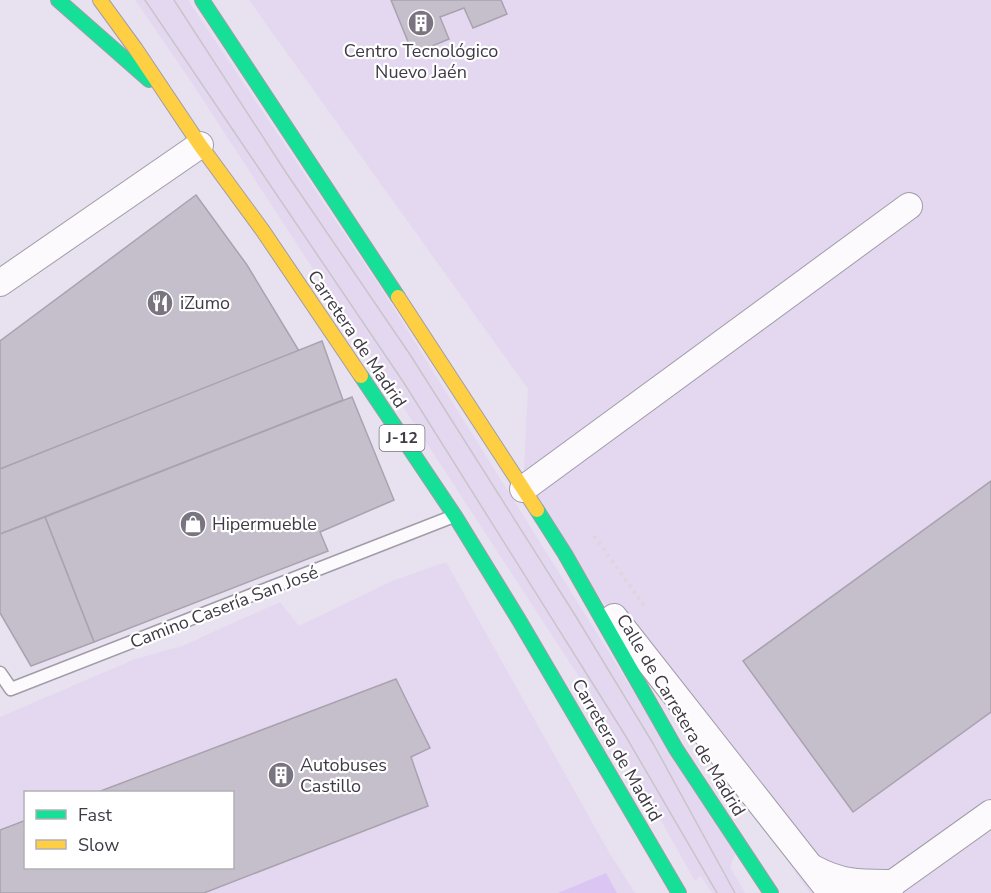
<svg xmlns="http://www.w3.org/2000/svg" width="991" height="893" font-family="'Nunito Sans',sans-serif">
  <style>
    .built { fill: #e4d8f1; fill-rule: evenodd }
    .green { fill: #dbc5f2 }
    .building { fill: #c5bfcb; stroke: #a8a3ae; stroke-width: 1.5 }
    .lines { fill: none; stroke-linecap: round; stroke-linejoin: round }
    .lane-casing { stroke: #a19ca7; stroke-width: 15 }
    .street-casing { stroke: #a19ca7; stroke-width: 28 }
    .fast-casing { stroke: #a19ca7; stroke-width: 16 }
    .slow-casing { stroke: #a19ca7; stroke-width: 16 }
    .path { stroke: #dad8dc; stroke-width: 4; stroke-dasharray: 3 4.5; stroke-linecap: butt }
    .lane { stroke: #fcfafd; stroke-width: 12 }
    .street { stroke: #fcfafd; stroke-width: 26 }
    .fast { stroke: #16e098; stroke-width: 14 }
    .slow { stroke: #ffcf43; stroke-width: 14 }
    .tram { stroke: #c7c5c9; stroke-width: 1.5 }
    .labels { text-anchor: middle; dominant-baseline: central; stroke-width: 4.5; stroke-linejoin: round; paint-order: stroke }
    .shield { fill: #fff; stroke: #79757d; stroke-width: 1.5 }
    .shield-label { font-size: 16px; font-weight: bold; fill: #3f3a45 }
    .poi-label { font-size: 18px; fill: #3f3a45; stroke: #fff; text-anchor: start }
    .street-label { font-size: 18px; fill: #3f3a45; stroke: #fff }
  </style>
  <rect width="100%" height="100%" fill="#e8e1f0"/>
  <g class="built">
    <path d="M135 0H188L386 296 735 854 730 867 745 893H712L701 876 695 881 585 686 190 80Z"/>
    <path d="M249 0H991V893H810L523 489 528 389Z"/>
    <path d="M446 562 610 854 635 893H0V717L135 659 182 646 280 602 299 626 392 581ZM26 792H232V868H26Z"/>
  </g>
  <path class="green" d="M606 873 617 893H558Z"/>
  <g class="building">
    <path d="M391 0H501L507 14 473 28 464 8 440 17 449 39 413 54Z"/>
    <path d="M196 195 247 265 299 351 0 469V341Z"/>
    <path d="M322 341 343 400 0 534V469Z"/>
    <path d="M352 397 394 500 320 532 328 551 94 642 45 517Z"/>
    <path d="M991 481V712L853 812 743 661Z"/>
    <path d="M45 517 94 642 31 666 0 613V534Z"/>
    <path d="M396 679 430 748 411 757 428 806 204 893H0V830L26 820V868H232V792H98Z"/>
  </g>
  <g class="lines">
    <defs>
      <path id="lane" d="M0 673 11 689 454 516"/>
      <g id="street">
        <path d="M0 283 200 145"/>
        <path d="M523 489 909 206"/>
        <path d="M614 617 831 893"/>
        <path d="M813 868C843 884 860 883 893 883"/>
        <path d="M888 893 893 883 991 813"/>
      </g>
      <g id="fast">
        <path d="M58 0 149 80"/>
        <path d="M202 0 398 297"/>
        <path d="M361 376 455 516 519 620 679 893"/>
        <path d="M537 510 565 554 676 749 771 893"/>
      </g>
      <g id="slow">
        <path d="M100 0 135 48 200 145 263 231 361 376"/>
        <path d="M398 297 537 510"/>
      </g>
    </defs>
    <use href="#lane" class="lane-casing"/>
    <use href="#street" class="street-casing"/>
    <use href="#fast" class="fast-casing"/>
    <use href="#slow" class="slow-casing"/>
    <path class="path" d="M594 536 646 608"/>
    <use href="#lane" class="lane"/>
    <use href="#street" class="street"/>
    <use href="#fast" class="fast"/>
    <use href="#slow" class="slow"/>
    <g class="tram">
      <path d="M145 0 404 383 625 735 717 893"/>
      <path d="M174 0 287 174 411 356 575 615 654 745 735 893"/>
    </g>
  </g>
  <defs>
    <symbol id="building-disc" viewBox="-11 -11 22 22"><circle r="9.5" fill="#7a7481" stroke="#fff"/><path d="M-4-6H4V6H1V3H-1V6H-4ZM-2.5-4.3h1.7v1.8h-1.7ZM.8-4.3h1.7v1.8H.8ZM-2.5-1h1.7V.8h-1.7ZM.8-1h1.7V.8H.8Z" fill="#fff"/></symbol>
    <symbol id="restaurant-disc" viewBox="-11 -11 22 22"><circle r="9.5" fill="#7a7481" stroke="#fff"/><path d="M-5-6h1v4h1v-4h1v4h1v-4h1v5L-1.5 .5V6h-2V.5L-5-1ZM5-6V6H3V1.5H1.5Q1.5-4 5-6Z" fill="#fff"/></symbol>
    <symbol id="shop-disc" viewBox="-11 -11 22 22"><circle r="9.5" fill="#7a7481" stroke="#fff"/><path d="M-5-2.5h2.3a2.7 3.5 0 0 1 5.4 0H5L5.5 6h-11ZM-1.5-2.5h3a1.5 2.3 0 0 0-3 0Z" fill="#fff"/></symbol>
  </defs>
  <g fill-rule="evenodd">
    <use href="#building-disc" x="406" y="8" width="30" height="30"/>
    <use href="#restaurant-disc" x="145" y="288" width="30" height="30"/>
    <use href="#shop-disc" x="178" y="509" width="30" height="30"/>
    <use href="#building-disc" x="266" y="760" width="30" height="30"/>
  </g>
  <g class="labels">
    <rect class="shield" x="379.5" y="425" width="45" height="26" rx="4.5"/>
    <g class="shield-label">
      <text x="402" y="438">J-12</text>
    </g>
    <g class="poi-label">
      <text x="421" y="51" text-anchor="middle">Centro Tecnológico<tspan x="421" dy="21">Nuevo Jaén</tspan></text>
      <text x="180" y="303">iZumo</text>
      <text x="212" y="524">Hipermueble</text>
      <text x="300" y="765">Autobuses<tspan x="300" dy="21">Castillo</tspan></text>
    </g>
    <g class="street-label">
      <text transform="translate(357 339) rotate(56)">Carretera de Madrid</text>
      <text transform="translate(224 607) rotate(-21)">Camino Casería San José</text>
      <text transform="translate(681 715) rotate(59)">Calle de Carretera de Madrid</text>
      <text transform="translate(617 750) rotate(60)">Carretera de Madrid</text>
    </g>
  </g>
  <rect x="24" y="791" width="210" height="78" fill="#ffffff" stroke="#b2b0b5" stroke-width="1.5"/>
  <rect x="36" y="810" width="30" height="9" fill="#16e098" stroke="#b2b0b5" stroke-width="1.5"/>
  <text x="78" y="821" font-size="18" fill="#3f3a45">Fast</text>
  <rect x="36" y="840" width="30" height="9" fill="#ffcf43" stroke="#b2b0b5" stroke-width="1.5"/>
  <text x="78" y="851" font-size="18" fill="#3f3a45">Slow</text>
</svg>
